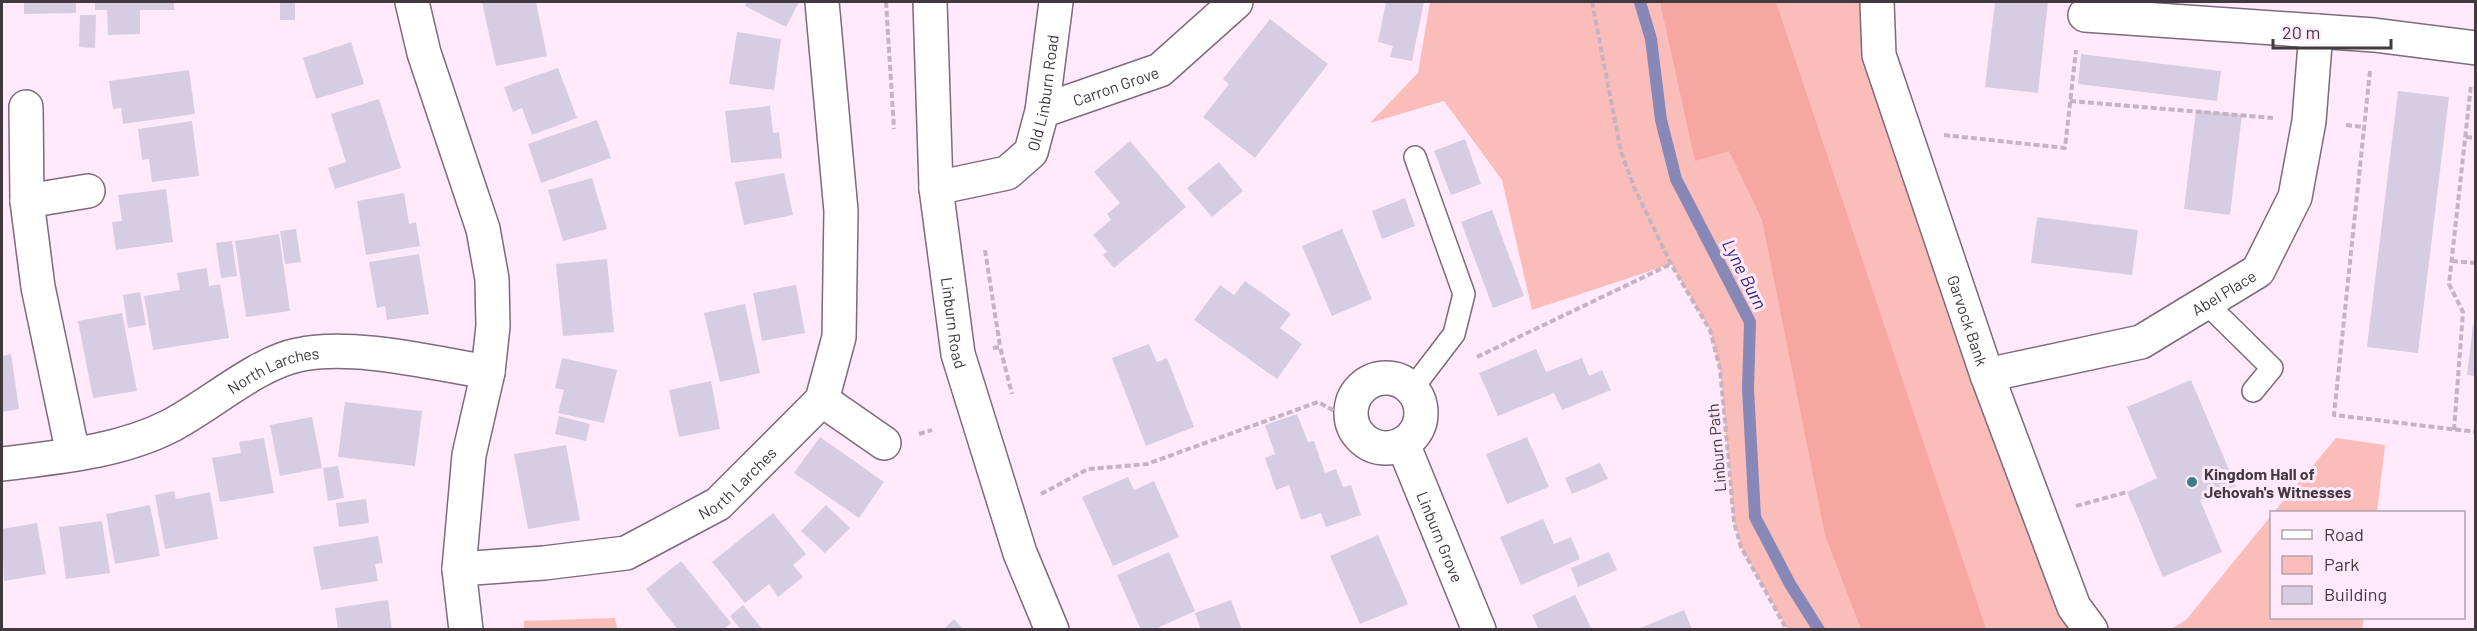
<svg xmlns="http://www.w3.org/2000/svg" width="2477" height="631" font-family="Barlow,sans-serif">
  <style>
    .green { fill: #fbbdb9 }
    .forest { fill: #f6a7a2 }
    .lines { fill: none; stroke-linecap: round; stroke-linejoin: round }
    .stream { stroke: #8788b8; stroke-width: 12 }
    .building { fill: #d7cde3 }
    .lane-casing { stroke: #7d6a7a; stroke-width: 24 }
    .street-casing { stroke: #7d6a7a; stroke-width: 36 }
    .secondary-casing { stroke: #7d6a7a; stroke-width: 36 }
    .path { stroke: #c5b3c2; stroke-width: 4; stroke-dasharray: 6 3; stroke-linecap: butt }
    .lane { stroke: #fff; stroke-width: 21 }
    .street { stroke: #fff; stroke-width: 33 }
    .secondary { stroke: #fff; stroke-width: 33 }
    .poi-dot { fill: #377f86; stroke: #ffe9fb; stroke-width: 2 }
    .labels { text-anchor: middle; dominant-baseline: central; stroke-width: 6; stroke-linejoin: round; paint-order: stroke }
    .street-label { font-size: 16px; fill: #423940; stroke: #ffe9fb }
    .poi-label { font-size: 16px; font-weight: bold; fill: #423940; stroke: #ffe9fb; text-anchor: start }
    .water-label { font-size: 18px; font-style: italic; fill: #312b77; stroke: #ffe9fb }
  </style>
  <rect width="100%" height="100%" fill="#ffe9fb"/>
  <g class="green">
    <path d="M1430 2H1877L1879 55 2092 629H1787L1741 547 1734 522 1720 369 1710 330 1671 264 1532 310 1502 180 1444 101 1370 123 1418 73Z"/>
    <path d="M2336 438 2385 445 2377 512H2274Z"/>
    <path d="M2271 516 2272 618H2364L2362 629H2171L2186 620Z"/>
    <path d="M615 618 617 629H524V621Z"/>
  </g>
  <path class="forest" d="M1660 2H1776L1986 629H1861L1825 535 1762 220 1729 151 1695 161Z"/>
  <g class="lines">
    <path class="stream" d="M1640 2 1651 39 1661 120 1676 179 1750 322 1748 389 1755 517 1790 584 1819 630"/>
  </g>
  <g class="building">
    <path d="M24 2H76V13L24 14Z"/>
    <path d="M95 2H174V10H140V34L108 35 107 10H95Z"/>
    <rect x="280" y="2" width="15" height="18"/>
    <path d="M482 2H536L547 56 496 66Z"/>
    <path d="M747 2H799L786 27 745 6Z"/>
    <path d="M1386 2H1424L1412 61 1390 57 1393 46 1378 42Z"/>
    <path d="M1995 2H2048L2038 93 1985 87Z"/>
    <path d="M80 15H96L95 48 79 47Z"/>
    <path d="M1270 19 1328 64 1255 158 1203 117 1229 84 1223 79Z"/>
    <path d="M737 32 781 39 774 90 729 84Z"/>
    <path d="M351 42 364 84 316 99 303 58Z"/>
    <path d="M2081 54 2221 71 2217 101 2078 84Z"/>
    <path d="M558 68 577 118 532 135 522 108 513 112 504 87Z"/>
    <path d="M189 70 195 114 123 124 121 108 113 109 109 81Z"/>
    <path d="M2398 91 2449 97 2418 353 2367 347Z"/>
    <path d="M379 99 401 168 335 189 328 168 346 162 331 114Z"/>
    <path d="M770 106 773 133 779 132 782 158 731 163 725 111Z"/>
    <path d="M2196 110 2242 115 2230 215 2184 209Z"/>
    <path d="M597 120 611 158 541 183 528 144Z"/>
    <path d="M192 121 199 176 152 182 149 159 142 160 138 129Z"/>
    <path d="M1465 139 1481 184 1451 195 1434 151Z"/>
    <path d="M1130 141 1186 207 1114 268 1103 255 1107 252 1093 235 1111 220 1107 214 1120 203 1094 172Z"/>
    <path d="M1219 162 1243 191 1212 217 1187 188Z"/>
    <path d="M784 173 793 215 744 225 735 182Z"/>
    <path d="M592 178 607 229 563 241 548 190Z"/>
    <path d="M166 189 173 242 116 250 112 222 122 221 118 195Z"/>
    <path d="M404 193 409 224 416 222 420 246 366 255 357 201Z"/>
    <path d="M1405 198 1415 226 1382 239 1372 211Z"/>
    <path d="M1492 210 1524 296 1493 308 1461 222Z"/>
    <path d="M2037 217 2138 230 2132 275 2031 263Z"/>
    <path d="M296 229 301 262 285 264 280 231Z"/>
    <path d="M1342 229 1372 299 1332 316 1302 246Z"/>
    <path d="M279 234 290 311 246 317 235 241Z"/>
    <path d="M232 241 237 276 221 278 216 243Z"/>
    <path d="M419 254 429 314 387 320 385 306 377 308 369 262Z"/>
    <path d="M607 259 614 332 563 336 556 264Z"/>
    <path d="M207 268 209 286 220 284 229 338 153 350 144 296 180 290 177 273Z"/>
    <path d="M1245 281 1291 314 1280 328 1302 344 1277 379 1194 320 1220 285 1234 295Z"/>
    <path d="M796 285 805 333 762 341 753 293Z"/>
    <path d="M140 292 146 325 128 328 123 295Z"/>
    <path d="M745 304 760 373 720 382 704 313Z"/>
    <path d="M122 313 137 391 93 398 78 321Z"/>
    <path d="M2473 325 2476 326V376L2467 375Z"/>
    <path d="M1149 344 1157 362 1167 358 1194 427 1146 446 1112 358Z"/>
    <path d="M1536 349 1546 372 1582 358 1589 376 1602 370 1611 390 1562 410 1554 393 1498 416 1479 373Z"/>
    <path d="M11 354 19 409 2 412V356Z"/>
    <path d="M562 358 617 370 604 423 558 413 564 390 555 388Z"/>
    <path d="M2191 380 2236 486 2200 500 2222 552 2163 577 2127 492 2157 478 2127 407Z"/>
    <path d="M711 381 720 429 679 437 669 390Z"/>
    <path d="M345 402 422 411 415 466 338 457Z"/>
    <path d="M1297 414 1308 442 1314 441 1325 473 1336 469 1343 487 1351 485 1361 515 1326 527 1321 513 1301 520 1289 485 1276 490 1265 458 1275 454 1265 425Z"/>
    <path d="M559 416 590 424 586 441 555 434Z"/>
    <path d="M312 417 322 468 280 476 270 425Z"/>
    <path d="M820 437 884 482 859 518 794 473Z"/>
    <path d="M1527 437 1549 487 1507 504 1486 454Z"/>
    <path d="M264 438 274 493 220 502 212 458 241 453 239 442Z"/>
    <path d="M566 445 580 520 528 529 514 454Z"/>
    <path d="M1600 463 1608 479 1572 494 1565 478Z"/>
    <path d="M338 466 344 498 328 501 323 468Z"/>
    <path d="M1128 477 1134 490 1154 481 1179 537 1113 566 1082 497Z"/>
    <path d="M174 491 176 499 210 492 218 539 165 549 155 495Z"/>
    <path d="M366 499 369 523 339 527 336 503Z"/>
    <path d="M150 505 160 556 115 564 106 514Z"/>
    <path d="M826 505 850 528 825 553 801 531Z"/>
    <path d="M773 513 806 554 793 565 803 577 778 597 769 584 745 603 712 562Z"/>
    <path d="M1543 519 1554 544 1571 537 1580 559 1521 585 1500 537Z"/>
    <path d="M102 521 110 573 66 579 59 527Z"/>
    <path d="M37 523 46 574 4 581 2 529Z"/>
    <path d="M1378 535 1408 604 1360 624 1330 556Z"/>
    <path d="M378 536 383 563 375 564 378 581 321 590 313 547Z"/>
    <path d="M1169 552 1195 611 1153 630H1141L1117 575Z"/>
    <path d="M1609 552 1617 570 1578 587 1571 568Z"/>
    <path d="M681 561 731 623 723 630H678L646 589Z"/>
    <path d="M1575 595 1592 630H1539L1532 615Z"/>
    <path d="M388 600 392 630H338L335 608Z"/>
    <path d="M1231 600 1242 630H1201L1195 613Z"/>
    <path d="M743 605 763 630H741L730 616Z"/>
    <path d="M1684 610 1692 629H1638Z"/>
    <path d="M954 619 964 630H943Z"/>
  </g>
  <g class="lines">
    <defs>
      <g id="lane">
        <path d="M2206 303 2272 368 2253 391"/>
        <path d="M1412 389 1454 334 1464 294 1415 157"/>
      </g>
      <g id="street">
        <path d="M412 2 424 53 483 229 492 279 493 326 488 372 469 455 459 569 466 630"/>
        <path d="M2085 15 2374 35 2476 48"/>
        <path d="M26 107 27 201 38 287 73 454"/>
        <path id="s1" d="M1042 111 1160 70 1236 2"/>
        <path id="s2" d="M936 188 1007 173 1031 152 1042 111 1056 2"/>
        <path d="M27 201 88 191"/>
        <path id="s3" d="M1987 375 2141 342 2258 271 2295 197 2309 121 2316 31"/>
        <circle cx="1386" cy="413" r="35"/>
        <path d="M822 400 884 443"/>
        <path id="s4" d="M1403 444 1479 630"/>
        <path id="s5" d="M2 464C58 457 119 452 170 426 209 406 257 363 298 355 353 343 432 363 488 372"/>
        <path id="s6" d="M459 569 544 563 626 553 718 504 822 400 839 337 841 211 822 2"/>
      </g>
      <g id="secondary">
        <path id="s7" d="M930 2 936 188 958 354 1020 553 1052 630"/>
        <path id="s8" d="M1877 2 1879 55 1987 375 2074 607 2091 630"/>
      </g>
    </defs>
    <use href="#lane" class="lane-casing"/>
    <use href="#street" class="street-casing"/>
    <use href="#secondary" class="secondary-casing"/>
    <g class="path">
      <path d="M886 2 894 129"/>
      <path d="M1592 2 1621 152 1634 187 1671 264 1710 330 1720 369 1734 522 1741 547 1787 630"/>
      <path d="M2370 71 2334 415 2476 432"/>
      <path d="M2070 101 2273 118"/>
      <path d="M2346 125 2364 127"/>
      <path d="M1944 135 2065 148 2076 50"/>
      <path d="M2466 137 2476 138"/>
      <path d="M985 250 1000 346"/>
      <path d="M2452 261 2476 263"/>
      <path d="M993 348 1000 347 1012 394"/>
      <path d="M1477 357 1671 264"/>
      <path d="M2454 430 2463 312 2449 284 2471 85"/>
      <path d="M919 434 932 430"/>
      <path d="M1041 494 1088 469 1147 464 1318 402 1351 420"/>
      <path d="M2076 506 2127 492"/>
    </g>
    <use href="#lane" class="lane"/>
    <use href="#street" class="street"/>
    <use href="#secondary" class="secondary"/>
  </g>
  <circle class="poi-dot" cx="2192" cy="482" r="6"/>
  <g class="labels">
    <g class="street-label">
      <text stroke="none"><textPath href="#s1" startOffset="78">Carron Grove</textPath></text>
      <text stroke="none"><textPath href="#s2" startOffset="165">Old Linburn Road</textPath></text>
      <text stroke="none"><textPath href="#s3" startOffset="254">Abel Place</textPath></text>
      <text stroke="none"><textPath href="#s8" startOffset="333">Garvock Bank</textPath></text>
      <text stroke="none"><textPath href="#s7" startOffset="322">Linburn Road</textPath></text>
      <text stroke="none"><textPath href="#s5" startOffset="292">North Larches</textPath></text>
      <text transform="translate(1716 448) rotate(-95)">Linburn Path</text>
      <text stroke="none"><textPath href="#s6" startOffset="300">North Larches</textPath></text>
      <text stroke="none"><textPath href="#s4" startOffset="100">Linburn Grove</textPath></text>
    </g>
    <g class="poi-label">
      <text x="2204" y="473">Kingdom Hall of<tspan x="2204" dy="18">Jehovah's Witnesses</tspan></text>
    </g>
    <g class="water-label">
      <text transform="translate(1745 274) rotate(63)">Lyne Burn</text>
    </g>
  </g>
  <rect width="2477" height="631" fill="none" stroke="#423940" stroke-width="6"/>
  <rect x="2270" y="511" width="195" height="108" fill="#ffe9fb" stroke="#b3a3b0" stroke-width="1.5"/>
  <rect x="2282" y="530" width="30" height="9" fill="#ffffff" stroke="#b3a3b0" stroke-width="1.5"/>
  <text x="2324" y="541" font-size="18" fill="#423940">Road</text>
  <rect x="2282" y="556" width="30" height="18" fill="#fbbdb9" stroke="#b3a3b0" stroke-width="1.5"/>
  <text x="2324" y="571" font-size="18" fill="#423940">Park</text>
  <rect x="2282" y="586" width="30" height="18" fill="#d7cde3" stroke="#b3a3b0" stroke-width="1.5"/>
  <text x="2324" y="601" font-size="18" fill="#423940">Building</text>
  <path d="M2273 39v9h118v-9" fill="none" stroke="#423940" stroke-width="3"/>
  <text x="2282" y="39" font-size="18" fill="#423940" stroke="#ffe9fb" stroke-width="4.5" paint-order="stroke">20 m</text>
</svg>
